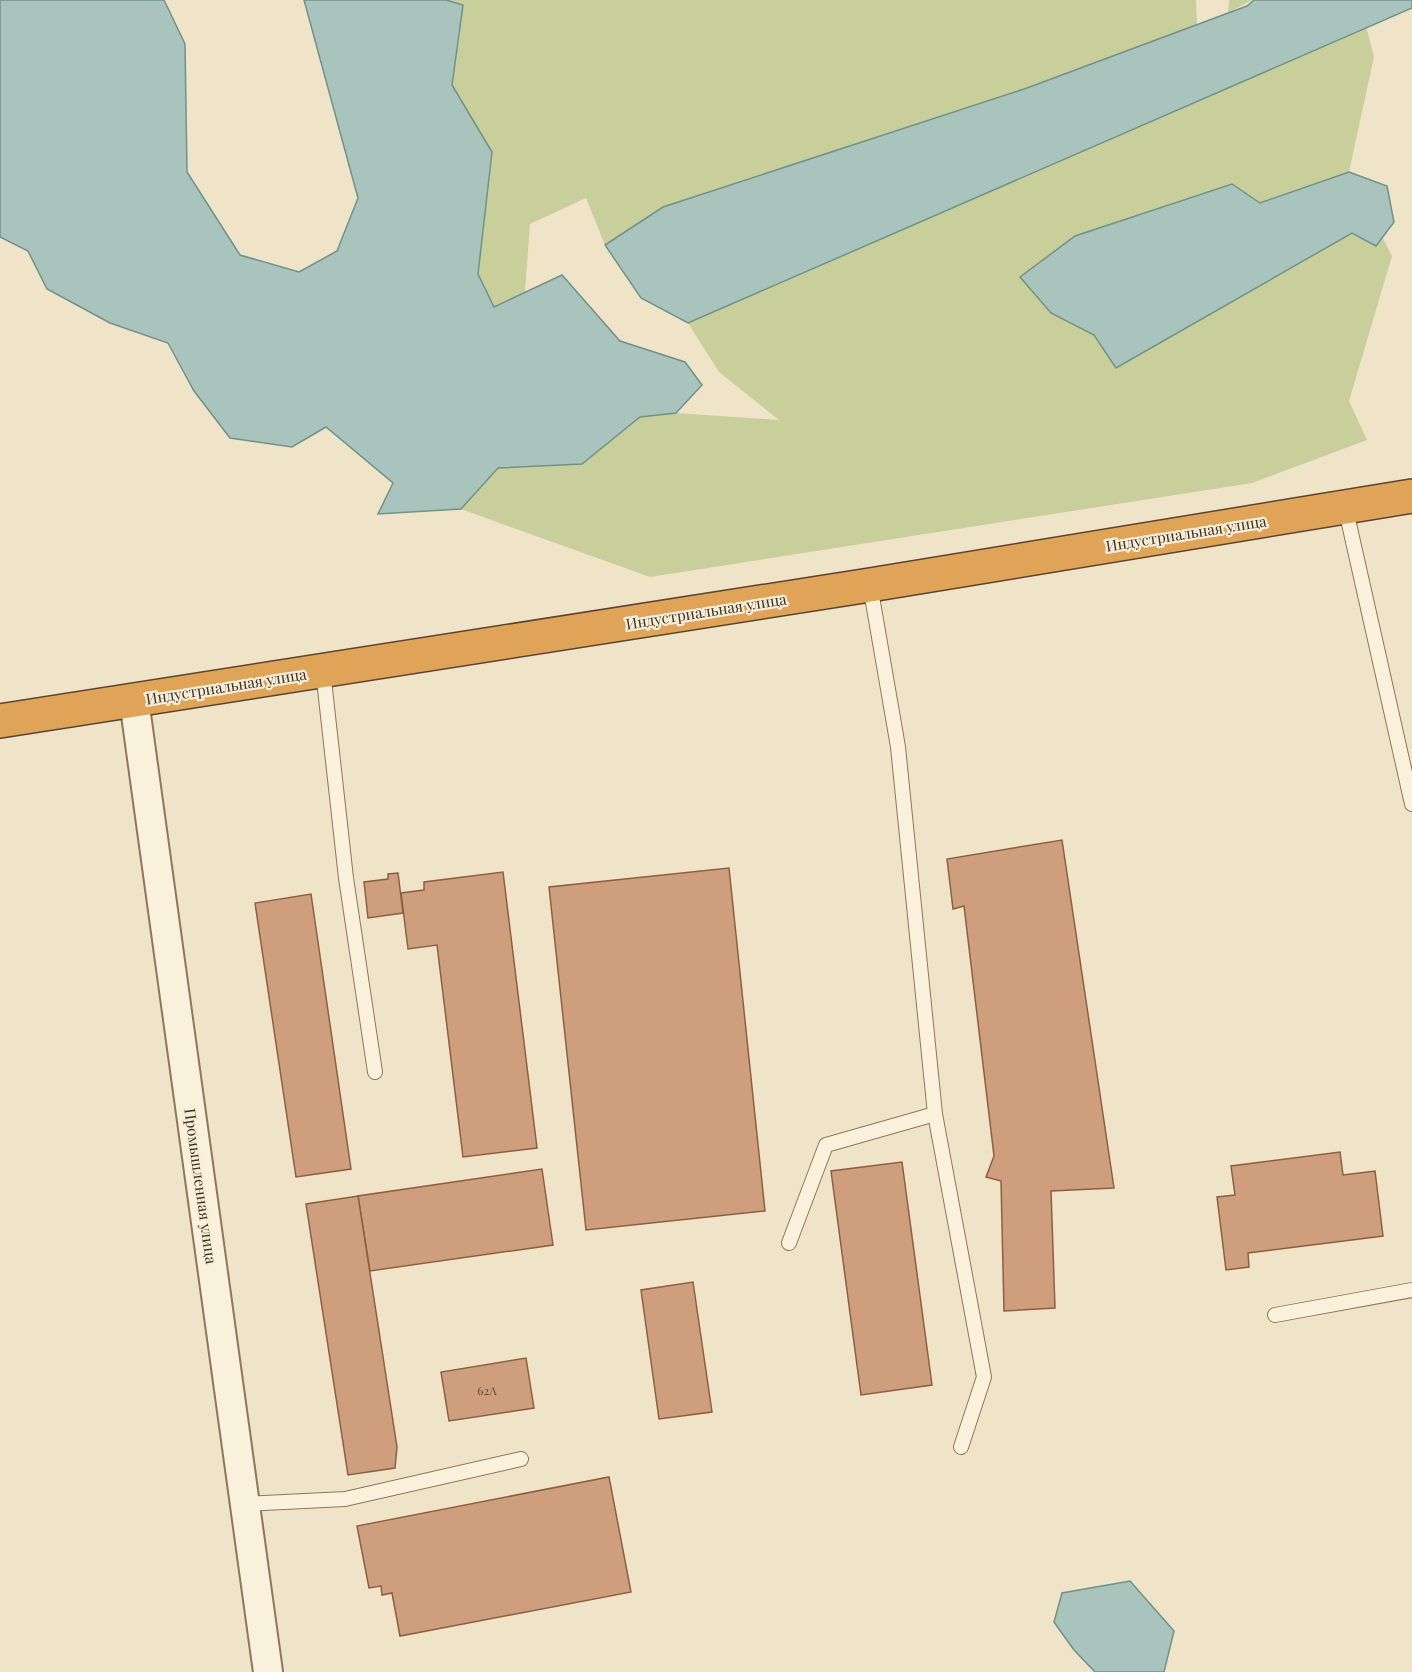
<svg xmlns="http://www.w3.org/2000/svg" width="1412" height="1672" font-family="'Playfair Display',serif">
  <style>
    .green { fill: #c9cf9b }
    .water { fill: #a9c4bc; stroke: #6f938a; stroke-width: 1.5 }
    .building { fill: #cf9f7d; stroke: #8d5f41; stroke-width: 1.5 }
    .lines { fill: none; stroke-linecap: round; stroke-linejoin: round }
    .lane-casing { stroke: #8d765c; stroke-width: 16 }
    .street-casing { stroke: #8d765c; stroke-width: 32 }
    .highway-casing { stroke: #5b4430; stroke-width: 36 }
    .lane { stroke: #faf1dc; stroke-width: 14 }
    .street { stroke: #faf1dc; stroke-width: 28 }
    .highway { stroke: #e0a458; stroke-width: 33 }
    .labels { text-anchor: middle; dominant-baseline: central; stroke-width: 4.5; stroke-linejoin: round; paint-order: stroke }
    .number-label { font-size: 12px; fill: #624a37 }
    .street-label { font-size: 15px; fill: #3d2e20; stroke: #f7eed8 }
  </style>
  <rect width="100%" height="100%" fill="#f0e4c8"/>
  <g class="green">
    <path d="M446 0H1196L1197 25 1027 88 663 207 605 245 586 198 530 224 525 292 494 307 478 274 492 152 452 85 463 5Z"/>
    <path d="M1229 0H1252L1228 13Z"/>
    <path d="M1364 18 1374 57 1349 172 1392 256 1349 401 1367 440 1252 483 650 577 461 509 498 468 582 464 640 417 676 413 779 420 719 372 688 323 732 275Z"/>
  </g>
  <g class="water">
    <path d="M0 0H164L185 44 187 172 240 255 299 272 337 251 358 198 304 0H446L463 5 452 85 492 152 478 274 494 307 562 275 620 341 685 362 702 385 676 413 640 417 582 464 498 468 461 509 378 514 393 483 326 427 292 447 230 438 194 391 168 343 110 323 47 289 28 251 0 237Z"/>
    <path d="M1254 0H1412V8L688 323 641 298 605 245 663 207 1027 88 1247 6Z"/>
    <path d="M1349 172 1387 186 1394 222 1376 246 1352 233 1116 368 1094 335 1051 313 1020 277 1075 236 1232 184 1260 203Z"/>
    <path d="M1130 1581 1174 1631 1164 1672H1095L1074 1650 1054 1622 1062 1593Z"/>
  </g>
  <g class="building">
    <path d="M1062 840 1114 1188 1051 1191 1055 1308 1004 1311 1001 1181 986 1177 994 1156 964 906 953 909 947 859Z"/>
    <path d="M729 868 765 1211 586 1230 549 887Z"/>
    <path d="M503 872 537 1148 463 1157 437 945 408 949 401 893 424 890V882Z"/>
    <path d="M398 873 403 913 368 918 364 882 388 879V874Z"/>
    <path d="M311 894 351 1169 296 1177 255 903Z"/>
    <path d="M1340 1152 1343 1175 1375 1171 1383 1236 1248 1253 1249 1267 1226 1270 1217 1197 1235 1195 1231 1166Z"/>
    <path d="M902 1162 932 1385 861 1395 831 1171Z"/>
    <path d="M542 1169 553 1245 370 1271 358 1196Z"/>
    <path d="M358 1196 397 1447 395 1468 348 1475 306 1204Z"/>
    <path d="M693 1282 712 1412 659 1419 641 1290Z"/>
    <path d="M526 1358 534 1408 449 1421 441 1372Z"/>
    <path d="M609 1477 631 1592 400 1636 392 1593 382 1595 381 1586 369 1588 357 1526Z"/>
  </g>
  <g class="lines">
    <defs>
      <g id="lane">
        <path d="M1345 506 1412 804"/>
        <path d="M323 671 346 878 375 1072"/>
        <path d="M935 1114 984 1377 961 1447"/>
        <path d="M789 1243 826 1145 935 1114 898 747 870 585"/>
        <path d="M1275 1315 1412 1290"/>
        <path d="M245 1504 345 1499 521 1459"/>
      </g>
      <path id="street" d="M134 700 268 1672"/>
      <path id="highway" d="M0 721 870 585 1412 496"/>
    </defs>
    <use href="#lane" class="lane-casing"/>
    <use href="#street" class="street-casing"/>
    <use href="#highway" class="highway-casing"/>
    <use href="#lane" class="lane"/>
    <use href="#street" class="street"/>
    <use href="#highway" class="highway"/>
  </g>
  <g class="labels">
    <g class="number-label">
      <text x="487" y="1390">62А</text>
    </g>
    <g class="street-label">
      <text transform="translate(1186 533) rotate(-9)">Индустриальная улица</text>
      <text transform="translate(706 611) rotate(-9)">Индустриальная улица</text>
      <text transform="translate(226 686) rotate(-9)">Индустриальная улица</text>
      <text transform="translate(201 1186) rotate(82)">Промышленная улица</text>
    </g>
  </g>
</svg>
